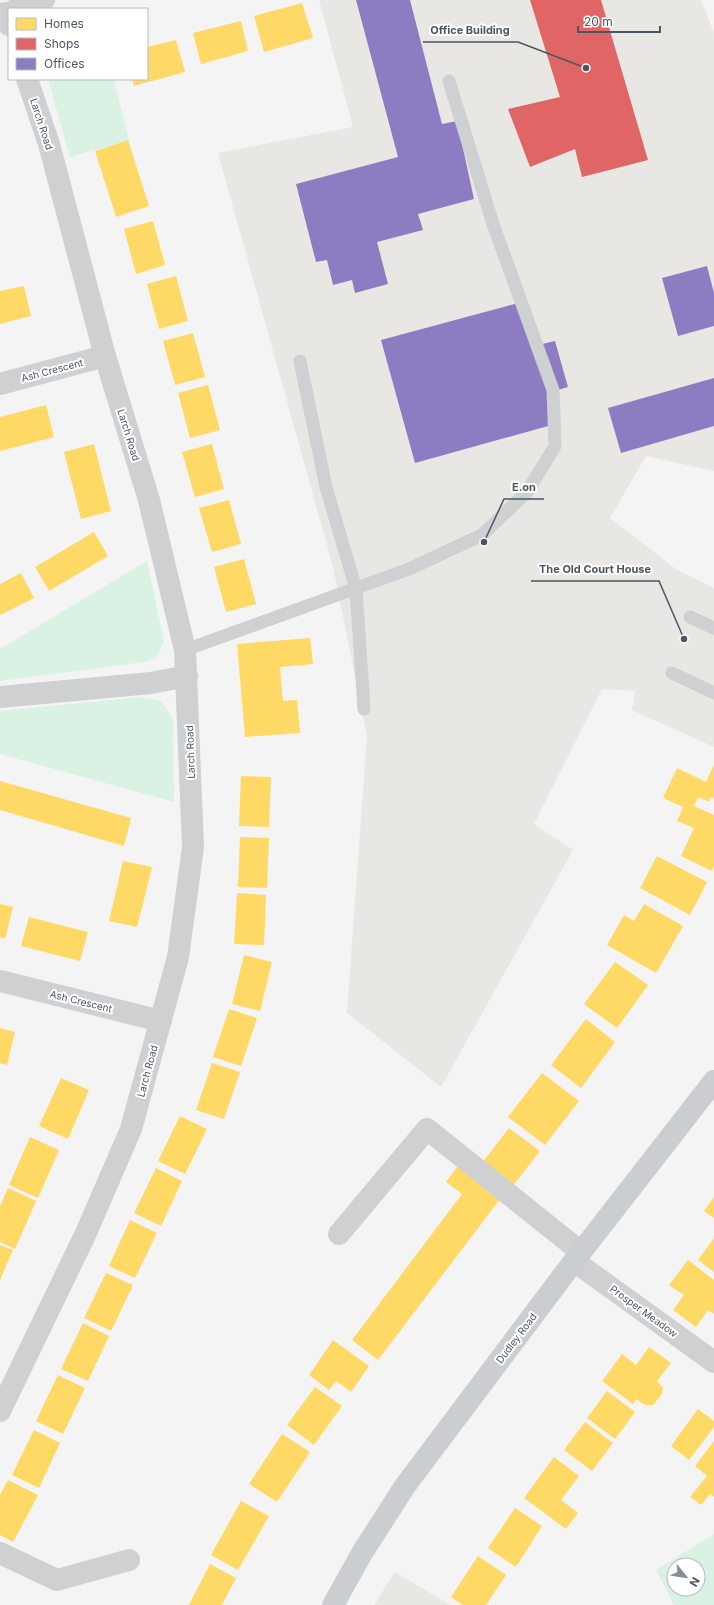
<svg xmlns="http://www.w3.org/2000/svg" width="714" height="1605" font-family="Inter,sans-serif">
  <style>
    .commercial { fill: #e8e7e3 }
    .green { fill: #d9f2e3; fill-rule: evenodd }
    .homes { fill: #ffd966 }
    .shops { fill: #e06666 }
    .offices { fill: #8e7cc3 }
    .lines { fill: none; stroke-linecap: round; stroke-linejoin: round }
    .service { stroke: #ced0d2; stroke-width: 13 }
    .minor { stroke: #ced0d2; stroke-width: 22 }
    .tertiary { stroke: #ced0d2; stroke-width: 22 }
    .primary { stroke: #caced1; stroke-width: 22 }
    .labels { text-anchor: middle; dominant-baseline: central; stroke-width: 4; stroke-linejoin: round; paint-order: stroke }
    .street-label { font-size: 10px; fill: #4a5661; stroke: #fff }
    .leader { fill: none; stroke: #4a5661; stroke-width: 1.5 }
    .callout-dot { fill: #4a5661; stroke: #fff; stroke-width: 1.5 }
    .callout-label { font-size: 11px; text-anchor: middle; font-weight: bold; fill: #4a5661; stroke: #fff; stroke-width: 4; stroke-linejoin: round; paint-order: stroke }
  </style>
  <rect width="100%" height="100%" fill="#f4f4f4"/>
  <g class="commercial">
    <path d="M319 0H701L714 33V471L646 456 610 518 677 570 714 588V747L632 710 635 691 602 689 534 824 573 850 441 1087 347 1013 367 735 333 567 218 153 353 127Z"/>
    <path d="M395 1572 450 1605H374Z"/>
  </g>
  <g class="green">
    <path d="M48 79H114L129 140 70 157Z"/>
    <path d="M147 561 164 642 155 659 144 662 0 681V649Z"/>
    <path d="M140 697 161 701 173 719 174 802 0 754V711Z"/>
    <path d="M714 1534V1605H674L656 1570ZM674 1565H698V1589H674Z"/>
  </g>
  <g class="homes">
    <path d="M302 3 313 38 264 52 254 16Z"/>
    <path d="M241 21 248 51 201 64 193 33Z"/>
    <path d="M176 40 185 72 134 86 132 79H147V47Z"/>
    <path d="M128 140 149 206 116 217 95 151Z"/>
    <path d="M153 221 165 265 136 274 124 229Z"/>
    <path d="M176 276 188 321 159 329 147 284Z"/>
    <path d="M24 286 31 316 0 324V291Z"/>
    <path d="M193 333 205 377 175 385 163 341Z"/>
    <path d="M208 385 220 430 190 438 178 393Z"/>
    <path d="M46 405 54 437 0 451V417Z"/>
    <path d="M94 444 111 511 81 519 64 452Z"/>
    <path d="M212 444 224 489 195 497 182 452Z"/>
    <path d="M229 500 241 544 212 552 199 508Z"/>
    <path d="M94 532 108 556 49 591 35 567Z"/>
    <path d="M244 559 256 604 226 612 214 567Z"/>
    <path d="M21 573 34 598 0 615V584Z"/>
    <path d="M310 638 313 664 280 667 283 701 297 700 300 733 245 737 237 644Z"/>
    <path d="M714 764V798L711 797 709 802 698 797 694 806 714 815V866L712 871 681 856 694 828 677 821 683 807 663 798 677 768 706 782Z"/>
    <path d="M241 776 271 777 269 827 239 826Z"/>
    <path d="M0 781 131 818 124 846 0 810Z"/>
    <path d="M240 837 269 838 267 888 238 887Z"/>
    <path d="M657 856 707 882 690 915 640 888Z"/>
    <path d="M123 861 152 867 137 927 109 921Z"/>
    <path d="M237 893 266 895 264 945 234 944Z"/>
    <path d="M0 904 13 907 5 939 0 937Z"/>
    <path d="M644 904 683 926 656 973 607 945 624 915 634 921Z"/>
    <path d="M29 917 88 932 80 961 21 946Z"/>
    <path d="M244 955 272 962 260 1011 232 1004Z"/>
    <path d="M615 962 648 985 617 1028 584 1004Z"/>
    <path d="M229 1009 257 1018 241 1066 213 1057Z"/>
    <path d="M586 1019 615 1042 581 1088 551 1065Z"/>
    <path d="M0 1028 15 1032 7 1065 0 1063Z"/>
    <path d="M212 1063 240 1072 224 1119 196 1110Z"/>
    <path d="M542 1073 579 1101 545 1145 508 1117Z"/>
    <path d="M61 1078 89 1090 68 1139 39 1126Z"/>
    <path d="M180 1116 207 1129 185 1174 158 1161Z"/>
    <path d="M509 1128 540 1151 512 1187 482 1163Z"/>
    <path d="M30 1137 59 1150 38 1198 9 1185Z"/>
    <path d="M457 1167 500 1199 378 1360 352 1340 462 1194 446 1182Z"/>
    <path d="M156 1168 182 1181 161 1226 134 1213Z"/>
    <path d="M8 1188 36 1201 15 1249 0 1242V1206Z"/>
    <path d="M714 1197V1218L704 1211Z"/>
    <path d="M130 1220 157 1233 135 1278 109 1266Z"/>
    <path d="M714 1238V1272L698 1260Z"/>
    <path d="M0 1245 13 1250 0 1280Z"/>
    <path d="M688 1260 714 1280V1314L708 1310 696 1327 673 1310 684 1295 669 1285Z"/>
    <path d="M106 1273 133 1285 111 1331 84 1318Z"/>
    <path d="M83 1323 109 1336 88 1381 61 1369Z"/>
    <path d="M333 1340 369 1366 351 1392 336 1381 329 1390 309 1375Z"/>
    <path d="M649 1347 671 1363 657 1381 663 1388 662 1394 653 1405H645L636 1399 633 1404 602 1381 622 1354 636 1365Z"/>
    <path d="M58 1375 85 1388 63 1434 36 1421Z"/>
    <path d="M315 1387 342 1406 314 1445 287 1425Z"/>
    <path d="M607 1391 635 1412 615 1439 587 1418Z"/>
    <path d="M698 1409 714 1421V1427L689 1460 671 1446Z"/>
    <path d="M585 1422 613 1443 592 1471 564 1450Z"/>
    <path d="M34 1430 60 1443 39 1488 12 1475Z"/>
    <path d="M282 1434 310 1452 277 1502 249 1484Z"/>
    <path d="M714 1441V1497L710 1494 701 1505 690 1497 707 1476 695 1466Z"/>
    <path d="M554 1457 579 1476 561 1500 578 1513 566 1529 524 1498Z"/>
    <path d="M8 1480 38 1495 13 1542 0 1535V1495Z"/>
    <path d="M241 1501 269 1516 238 1570 211 1555Z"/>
    <path d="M515 1508 542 1526 516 1567 488 1548Z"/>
    <path d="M478 1556 506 1575 486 1605H463L451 1597Z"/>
    <path d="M210 1564 236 1578 222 1605H189Z"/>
  </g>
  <path class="shops" d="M530 0H601L648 160 582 177 575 149 530 167 508 109 560 97Z"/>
  <g class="offices">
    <path d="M356 0H410L442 124 457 121 474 199 418 214 423 230 377 242 388 284 355 293 352 280 333 285 327 260 316 262 296 184 398 157Z"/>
    <path d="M707 266 714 293V326L678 336 662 278Z"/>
    <path d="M526 301 538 345 555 341 568 387 551 392 559 423 415 463 381 340Z"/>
    <path d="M714 378V426L621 453 608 408Z"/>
  </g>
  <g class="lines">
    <g class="service">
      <path d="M300 361 326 487 356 589 364 709"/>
      <path d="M690 617 714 628"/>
      <path d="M185 650 409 569 482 535 527 492 555 446 553 390 493 224 449 81"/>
      <path d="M672 673 714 693"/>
    </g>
    <g class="minor">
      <path d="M5 13 9 25"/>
      <path d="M0 384 105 356"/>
      <path d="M0 697 151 683 187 676"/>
      <path d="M0 981 161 1021"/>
      <path d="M339 1234 427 1129 581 1252"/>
      <path d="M574 1261 714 1362"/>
      <path d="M0 1411 86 1233 131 1129 178 957 193 847 185 650 149 500 105 356 49 144 27 79"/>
      <path d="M0 1553 57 1580 129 1560"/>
    </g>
    <path class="tertiary" d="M16 9 44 0"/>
    <path class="primary" d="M333 1605 362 1553 405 1486 574 1261 714 1081"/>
  </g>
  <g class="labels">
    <g class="street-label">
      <text transform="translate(42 124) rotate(72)">Larch Road</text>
      <text transform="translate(52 370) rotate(-15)">Ash Crescent</text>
      <text transform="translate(129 435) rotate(73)">Larch Road</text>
      <text transform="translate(190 752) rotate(-92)">Larch Road</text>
      <text transform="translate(81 1001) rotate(14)">Ash Crescent</text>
      <text transform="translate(147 1071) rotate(-75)">Larch Road</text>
      <text transform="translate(644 1311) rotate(36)">Prosper Meadow</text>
      <text transform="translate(516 1338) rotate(-53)">Dudley Road</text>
    </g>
  </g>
  <path class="leader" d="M586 68L518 42H423M484 542L504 499H544M684 639L659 581H531"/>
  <g class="callout-dot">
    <circle cx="586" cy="68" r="4"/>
    <circle cx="484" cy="542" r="4"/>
    <circle cx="684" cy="639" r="4"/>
  </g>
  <g class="callout-label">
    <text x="470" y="34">Office Building</text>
    <text x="524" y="491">E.on</text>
    <text x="595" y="573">The Old Court House</text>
  </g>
  <rect x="8" y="8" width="140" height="72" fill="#ffffff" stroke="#b7bbc0"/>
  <rect x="16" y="18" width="20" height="12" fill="#ffd966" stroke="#b7bbc0"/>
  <text x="44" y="28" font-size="12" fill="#4a5661">Homes</text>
  <rect x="16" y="38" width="20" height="12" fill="#e06666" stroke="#b7bbc0"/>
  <text x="44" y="48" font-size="12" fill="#4a5661">Shops</text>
  <rect x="16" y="58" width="20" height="12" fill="#8e7cc3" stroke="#b7bbc0"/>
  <text x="44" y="68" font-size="12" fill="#4a5661">Offices</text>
  <g transform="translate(686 1577) rotate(120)"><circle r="19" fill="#ffffff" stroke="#b7bbc0"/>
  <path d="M0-3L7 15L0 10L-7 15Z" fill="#868d94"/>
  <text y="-6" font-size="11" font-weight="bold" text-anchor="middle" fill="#4a5661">N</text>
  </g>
  <path d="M578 26v6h82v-6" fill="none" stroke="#4a5661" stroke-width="2"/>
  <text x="584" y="26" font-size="12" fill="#4a5661" stroke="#ffffff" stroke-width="3" paint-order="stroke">20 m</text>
</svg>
